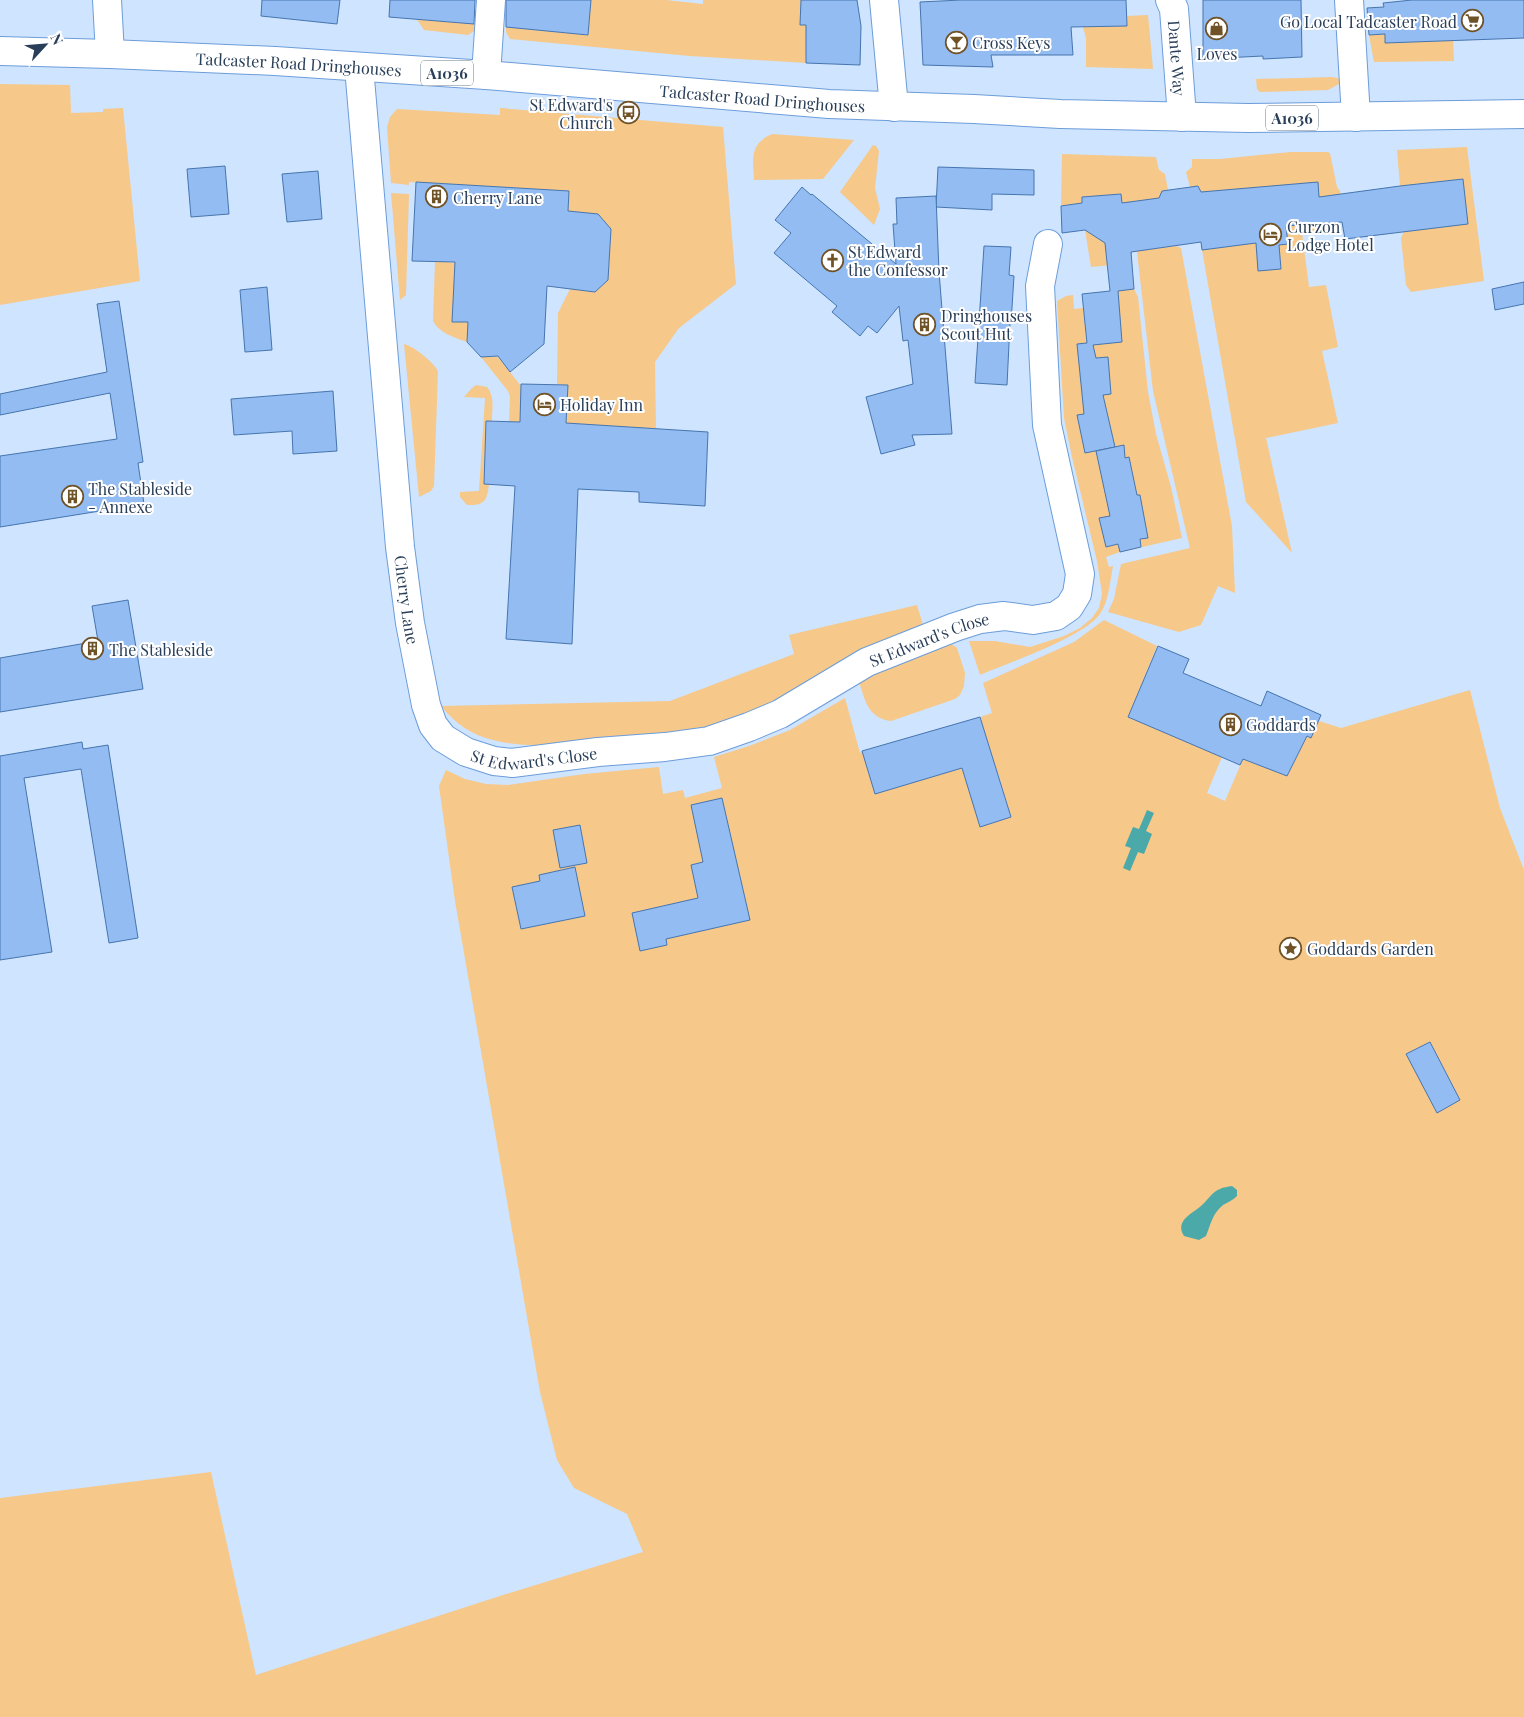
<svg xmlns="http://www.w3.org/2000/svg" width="1524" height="1717" font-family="'Playfair Display',serif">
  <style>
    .green { fill: #f6c889; fill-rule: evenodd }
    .water { fill: #4baaa9 }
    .building { fill: #92bcf2; stroke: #4675af }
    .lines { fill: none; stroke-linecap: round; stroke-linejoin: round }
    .minor-casing { stroke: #6c9dda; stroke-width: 30 }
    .tertiary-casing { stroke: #6c9dda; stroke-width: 30 }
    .primary-casing { stroke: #6c9dda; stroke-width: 30 }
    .minor { stroke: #fff; stroke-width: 28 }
    .tertiary { stroke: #fff; stroke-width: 28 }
    .primary { stroke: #fff; stroke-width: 28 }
    .labels { text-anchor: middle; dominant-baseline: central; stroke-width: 4; stroke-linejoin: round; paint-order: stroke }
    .shield { fill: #fff; stroke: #69788a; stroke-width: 1 }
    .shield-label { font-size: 15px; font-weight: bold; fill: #293e58 }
    .poi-label { font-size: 16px; fill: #293e58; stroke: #fff; text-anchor: start }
    .street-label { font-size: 16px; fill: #293e58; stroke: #fff }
  </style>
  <rect width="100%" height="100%" fill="#cfe4fe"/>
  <g class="green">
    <path d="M591 0H666L703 4V0H801L800 25H806V63L690 56 510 39 506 32V27L588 35Z"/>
    <path d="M1077 6 1126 16 1148 15 1153 69 1086 67V38Z"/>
    <path d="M415 10 418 19 476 24 474 31 468 35 424 30 418 21Z"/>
    <path d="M1385 34V43L1453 40 1454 61 1374 62 1369 35Z"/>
    <path d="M1332 77 1342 79 1339 84 1328 90 1260 92 1257 89 1256 79Z"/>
    <path d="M0 84 70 85 71 113 103 112V109L123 108 140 281 0 305Z"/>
    <path d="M500 108 723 127 736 284 679 328 655 362 656 429 566 423 568 386 557 384 558 313 570 289 595 292 608 280 611 229 598 215 568 211 569 191 409 182V185L391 183 387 127 390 117 397 109 500 115Z"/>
    <path d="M772 134 854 140 823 179 754 180C753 159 749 144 772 134Z"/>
    <path d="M873 145 876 146 879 151 875 188 880 209 874 225 840 192Z"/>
    <path d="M1467 147 1484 281 1411 292 1406 285 1401 238 1404 231 1463 179 1400 186 1397 150Z"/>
    <path d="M1291 152H1327L1330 153 1337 187 1340 191 1342 201 1327 220V230L1302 233 1309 287 1326 285 1338 347 1322 351 1338 423 1266 438 1292 553 1246 502 1202 250 1233 246 1225 190 1201 192 1198 186 1190 187 1186 172 1192 167V159H1220ZM1252 188 1321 223 1286 226 1288 244 1279 245 1281 269 1259 270Z"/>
    <path d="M1062 154 1156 157 1159 170 1165 174 1168 190 1162 191 1137 251 1176 246 1181 248 1232 526 1235 593 1218 586 1201 625 1179 632 1108 612 1114 599 1121 564 1190 548 1153 391 1137 252H1132V263L1091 267 1085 230 1125 233 1121 194 1082 197V203L1061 206Z"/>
    <path d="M391 193 409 194 406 295 400 300Z"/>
    <path d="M435 261 455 263 452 322H468L467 342C454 337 440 334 433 321Z"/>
    <path d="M1134 289 1138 297 1148 392 1156 434 1171 487 1182 538 1120 552 1106 557 1109 567 1113 566C1110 581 1109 601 1100 614 1084 637 1008 663 980 675L969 641H995L1030 647 1064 636 1080 628 1092 618 1099 608 1102 594 1097 561 1072 457 1064 418 1057 301 1066 296 1073 295 1074 309 1083 308 1087 345 1122 342 1120 324 1110 291Z"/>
    <path d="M404 344C416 348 431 360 438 371L434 486 431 491 419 497Z"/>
    <path d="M481 357H498L521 386 520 422H509L510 397 508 391Z"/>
    <path d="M476 385 487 387C495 397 492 409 492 421H486L484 483 489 484C487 500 485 506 467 505L460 497V492L479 491 485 398 464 397 471 389Z"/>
    <path d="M917 605 923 625C910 630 896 634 884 640 832 666 785 701 730 721 695 734 658 734 621 738 579 742 535 751 493 740 471 735 455 723 441 706L670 701 794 654 789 635Z"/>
    <path d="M1104 620 1157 646 1128 717 1222 757 1207 793 1225 801 1243 759 1287 776 1300 751 1279 741 1285 727 1311 738 1319 721 1341 728 1470 690 1500 808 1524 870V1717H0V1498L211 1472 256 1675 503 1595 643 1552 627 1514 574 1488 557 1460 540 1392 455 901 439 786 446 770 465 779 486 784 508 785 584 774 659 767 663 794 683 790 685 798 722 788 714 757 749 746 790 730 845 698 860 753 862 751 875 794 962 768 980 827 1011 817 998 773 990 775 992 758 980 717 992 713 983 683 1074 642ZM722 798 750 920 666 939 667 945 640 950 632 913 698 898 691 865 703 862 691 805ZM580 825 587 863 560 868 554 831ZM548 873 576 876 585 916 521 929 512 888 540 881 539 875Z"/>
    <path d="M946 640 957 648 965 673 964 686 960 695 955 699 891 721C867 718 865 699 858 679Z"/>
  </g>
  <g class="water">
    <path d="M1147 810 1154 813 1146 831 1152 834 1144 854 1138 852 1130 871 1123 868 1131 848 1125 846 1133 827 1139 829Z"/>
    <path d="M1232 1186 1237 1190V1196C1233 1200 1228 1202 1223 1205 1212 1214 1211 1224 1206 1236L1199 1240 1184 1236C1174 1220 1194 1213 1202 1205 1208 1200 1212 1192 1220 1189 1223 1187 1228 1187 1232 1186Z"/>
  </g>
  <g class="building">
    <path d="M262 0H340L337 24 261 16Z"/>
    <path d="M390 0H475L474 24 389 17Z"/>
    <path d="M506 0H591L588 35 506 27Z"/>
    <path d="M801 0H857L861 26 860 65 806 63V25H800Z"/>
    <path d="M961 0H1126L1127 26 1071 27 1073 55H991L993 67 923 65 920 2Z"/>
    <path d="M1203 0H1301L1302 57 1263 59V56L1203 59Z"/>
    <path d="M1412 0H1524V38L1385 43V34L1369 35 1367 8 1384 7 1383 3Z"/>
    <path d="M225 166 229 214 191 217 187 169Z"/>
    <path d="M938 167 1034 170V195L992 194V210L936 207Z"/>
    <path d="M318 171 322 219 287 222 282 174Z"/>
    <path d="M1463 179 1468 224 1345 239 1342 222 1286 226 1288 244 1279 245 1281 269 1258 271 1256 243 1202 250 1201 242 1131 252 1134 289 1118 291 1122 342 1093 345 1096 358 1108 357 1111 394 1103 395 1115 447 1085 453 1077 415 1084 414 1077 344 1087 343 1082 294 1110 291 1105 243 1085 230 1062 233 1061 206 1082 203V197L1121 194 1122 203 1159 198 1162 191 1198 186 1201 192 1318 182 1319 197 1400 186Z"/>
    <path d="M416 182 569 191 568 211 598 214 611 229 608 280 595 292 547 286 544 344 510 372 498 356 481 357 467 342 468 322H452L455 262 412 261Z"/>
    <path d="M802 187 811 195 812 194 896 264 893 224H897L896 198 936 196 939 272 952 434 912 435 915 445 881 454 866 397 913 384 908 340 903 341 899 306 877 333 868 326 860 336 832 312 837 306 774 253 791 233 775 220Z"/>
    <path d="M984 246 1011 247 1009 275 1014 276 1011 323H1010L1007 385 975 383Z"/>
    <path d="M1524 282V304L1495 310 1492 289Z"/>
    <path d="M267 287 272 350 245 352 240 290Z"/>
    <path d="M119 301 143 462 138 463 144 504 0 527V456L117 439 110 393 0 415V394L107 372 97 304Z"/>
    <path d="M521 384 568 385 566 423 708 432 705 506 639 502V492L578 489 572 644 506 639 515 486 484 484 486 421 520 422Z"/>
    <path d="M333 391 337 451 293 454 292 431 234 435 231 399Z"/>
    <path d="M1124 445 1125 458 1129 457 1137 495H1140L1148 538 1140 539 1141 547 1120 552 1118 544 1106 547 1099 518 1110 516 1096 451Z"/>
    <path d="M128 600 143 689 0 712V658L98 641 92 606Z"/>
    <path d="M1158 646 1189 659 1183 673 1261 706 1267 691 1321 715 1311 738 1307 736 1287 776 1243 759 1240 765 1128 717Z"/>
    <path d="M980 717 1011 817 980 827 962 768 875 794 862 751Z"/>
    <path d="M82 742 83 749 108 745 138 938 109 943 81 769 24 778 52 952 0 960V756Z"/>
    <path d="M722 798 750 920 666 939 667 945 640 951 632 913 698 898 691 865 703 862 691 805Z"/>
    <path d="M580 825 587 863 560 868 553 830Z"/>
    <path d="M575 867 585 916 521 929 512 887 540 881 539 875Z"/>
    <path d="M1430 1042 1460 1100 1437 1113 1406 1054Z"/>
  </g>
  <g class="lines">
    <defs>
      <g id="minor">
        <path d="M107 0 110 54"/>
        <path id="s1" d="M1170 0 1174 9 1182 117"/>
        <path d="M1349 0 1356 117"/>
        <path id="s2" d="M359 67 400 547 410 623 426 705 433 725 443 738 466 752 494 761 512 763 598 752 665 747 709 741 749 727 780 714 867 662 955 627 980 619 1004 616 1033 620 1056 616 1069 607 1077 594 1080 574 1047 425 1040 286 1048 244"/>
        <path d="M486 75 491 0"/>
      </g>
      <path id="tertiary" d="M884 0 894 107"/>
      <g id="primary">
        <path id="s3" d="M0 51 110 54 275 61 486 75 829 104 974 109 1060 114 1248 118 1524 114"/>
      </g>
    </defs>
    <use href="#minor" class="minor-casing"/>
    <use href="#tertiary" class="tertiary-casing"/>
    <use href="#primary" class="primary-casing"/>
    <use href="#minor" class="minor"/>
    <use href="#tertiary" class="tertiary"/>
    <use href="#primary" class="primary"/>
  </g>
  <defs>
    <symbol id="supermarket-ring" viewBox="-11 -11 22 22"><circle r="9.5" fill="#fff" stroke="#705227" stroke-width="1.5"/><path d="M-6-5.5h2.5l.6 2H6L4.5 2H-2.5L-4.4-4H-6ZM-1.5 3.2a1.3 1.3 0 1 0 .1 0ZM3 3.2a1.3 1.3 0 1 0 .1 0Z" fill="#705227"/></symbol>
    <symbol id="shop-ring" viewBox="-11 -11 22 22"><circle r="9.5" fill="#fff" stroke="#705227" stroke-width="1.5"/><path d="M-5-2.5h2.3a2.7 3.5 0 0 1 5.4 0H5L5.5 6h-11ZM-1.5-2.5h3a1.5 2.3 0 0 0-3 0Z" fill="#705227"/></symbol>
    <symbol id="bar-ring" viewBox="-11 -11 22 22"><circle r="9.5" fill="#fff" stroke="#705227" stroke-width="1.5"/><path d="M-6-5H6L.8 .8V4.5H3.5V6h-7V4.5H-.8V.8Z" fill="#705227"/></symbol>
    <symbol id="bus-ring" viewBox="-11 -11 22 22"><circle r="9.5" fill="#fff" stroke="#705227" stroke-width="1.5"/><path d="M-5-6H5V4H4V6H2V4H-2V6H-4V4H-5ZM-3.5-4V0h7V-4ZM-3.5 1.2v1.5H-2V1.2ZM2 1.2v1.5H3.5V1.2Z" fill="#705227"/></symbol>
    <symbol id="building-ring" viewBox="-11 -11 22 22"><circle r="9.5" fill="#fff" stroke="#705227" stroke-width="1.5"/><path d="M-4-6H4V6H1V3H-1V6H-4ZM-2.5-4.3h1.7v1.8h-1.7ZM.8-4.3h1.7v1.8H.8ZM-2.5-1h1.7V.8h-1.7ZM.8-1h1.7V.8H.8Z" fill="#705227"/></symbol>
    <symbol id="hotel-ring" viewBox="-11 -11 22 22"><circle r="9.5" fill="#fff" stroke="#705227" stroke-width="1.5"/><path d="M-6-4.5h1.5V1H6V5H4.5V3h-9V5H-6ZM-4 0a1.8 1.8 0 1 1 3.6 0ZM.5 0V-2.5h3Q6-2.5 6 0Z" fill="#705227"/></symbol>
    <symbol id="church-ring" viewBox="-11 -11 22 22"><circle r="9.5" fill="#fff" stroke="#705227" stroke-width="1.5"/><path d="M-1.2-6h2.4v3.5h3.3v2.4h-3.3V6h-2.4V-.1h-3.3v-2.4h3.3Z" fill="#705227"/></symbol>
    <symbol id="sight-ring" viewBox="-11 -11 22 22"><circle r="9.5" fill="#fff" stroke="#705227" stroke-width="1.5"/><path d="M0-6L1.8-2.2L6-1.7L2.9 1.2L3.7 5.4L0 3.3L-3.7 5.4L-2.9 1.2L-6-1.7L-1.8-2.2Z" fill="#705227"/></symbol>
  </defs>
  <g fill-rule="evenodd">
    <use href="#supermarket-ring" x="1460" y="8" width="25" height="25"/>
    <use href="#shop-ring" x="1204" y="16" width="25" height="25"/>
    <use href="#bar-ring" x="944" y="30" width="25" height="25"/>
    <use href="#bus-ring" x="616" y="100" width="25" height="25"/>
    <use href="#building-ring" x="424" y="184" width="25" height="25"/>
    <use href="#hotel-ring" x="1258" y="222" width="25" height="25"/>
    <use href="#church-ring" x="820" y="248" width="25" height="25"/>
    <use href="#building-ring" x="912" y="312" width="25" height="25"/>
    <use href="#hotel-ring" x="532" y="392" width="25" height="25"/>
    <use href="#building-ring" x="60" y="484" width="25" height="25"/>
    <use href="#building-ring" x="80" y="636" width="25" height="25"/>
    <use href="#building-ring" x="1218" y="712" width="25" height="25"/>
    <use href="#sight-ring" x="1278" y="936" width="25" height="25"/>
  </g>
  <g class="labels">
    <g class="shield">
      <rect x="421" y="60.5" width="52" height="25" rx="4"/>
      <rect x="1266" y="105.5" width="52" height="25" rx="4"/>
    </g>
    <g class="shield-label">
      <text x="447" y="73">A1036</text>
      <text x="1292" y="118">A1036</text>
    </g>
    <g class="poi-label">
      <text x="1457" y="21" text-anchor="end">Go Local Tadcaster Road</text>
      <text x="972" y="42">Cross Keys</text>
      <text x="1217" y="53" text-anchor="middle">Loves</text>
      <text x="613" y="104" text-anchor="end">St Edward's<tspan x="613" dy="18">Church</tspan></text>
      <text x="453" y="197">Cherry Lane</text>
      <text x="1287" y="226">Curzon<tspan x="1287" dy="18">Lodge Hotel</tspan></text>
      <text x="848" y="251">St Edward<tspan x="848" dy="18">the Confessor</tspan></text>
      <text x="941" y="315">Dringhouses<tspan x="941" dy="18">Scout Hut</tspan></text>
      <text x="560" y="404">Holiday Inn</text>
      <text x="88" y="488">The Stableside<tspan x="88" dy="18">- Annexe</tspan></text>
      <text x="109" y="649">The Stableside</text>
      <text x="1246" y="724">Goddards</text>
      <text x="1307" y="948">Goddards Garden</text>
    </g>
    <g class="street-label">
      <text stroke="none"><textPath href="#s1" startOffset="59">Dante Way</textPath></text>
      <text stroke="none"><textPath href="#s3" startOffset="299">Tadcaster Road Dringhouses</textPath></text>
      <text stroke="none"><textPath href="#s3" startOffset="764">Tadcaster Road Dringhouses</textPath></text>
      <text stroke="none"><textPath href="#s2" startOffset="535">Cherry Lane</textPath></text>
      <text stroke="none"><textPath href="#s2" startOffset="1196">St Edward's Close</textPath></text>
      <text stroke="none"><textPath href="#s2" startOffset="776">St Edward's Close</textPath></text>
    </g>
  </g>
  <g transform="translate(45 45) rotate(64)" stroke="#ffffff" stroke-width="4" paint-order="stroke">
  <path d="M0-4L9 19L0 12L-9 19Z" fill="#293e58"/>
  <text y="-8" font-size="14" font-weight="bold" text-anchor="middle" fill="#293e58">N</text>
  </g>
</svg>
